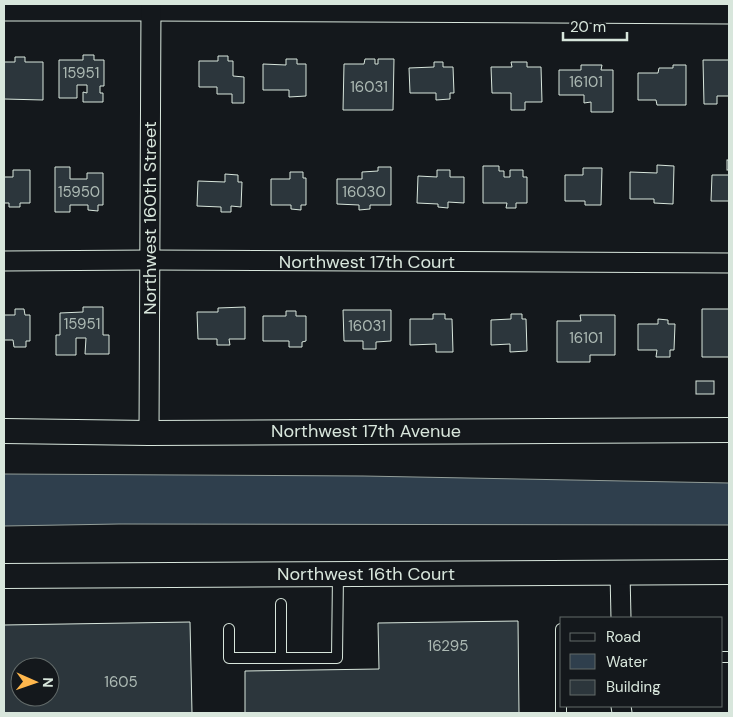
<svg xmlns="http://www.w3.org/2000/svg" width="733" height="717" font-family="'DM Sans',sans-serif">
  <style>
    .water { fill: #2f3f4d; stroke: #939e99 }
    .building { fill: #2c363c; stroke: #d8e6dc; fill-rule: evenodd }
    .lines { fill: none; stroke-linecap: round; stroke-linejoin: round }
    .service-casing { stroke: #d8e6dc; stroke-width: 12 }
    .minor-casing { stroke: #d8e6dc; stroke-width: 21 }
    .tertiary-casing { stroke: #d8e6dc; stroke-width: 26 }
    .service { stroke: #14181c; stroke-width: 10 }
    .minor { stroke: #14181c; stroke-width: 19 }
    .tertiary { stroke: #14181c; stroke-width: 24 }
    .labels { text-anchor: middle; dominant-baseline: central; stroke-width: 4; stroke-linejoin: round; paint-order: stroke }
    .number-label { font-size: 15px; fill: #adbab4 }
    .street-label { font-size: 18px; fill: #d8e6dc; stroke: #14181c }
  </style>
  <rect width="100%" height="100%" fill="#14181c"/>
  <path class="water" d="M4 474 363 476 729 483V525L119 524 4 526Z"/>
  <g class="building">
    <path d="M83 55H94V60H104V86H100V93H103V102H83V92L87 93V85H77V98H59V60H83Z"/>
    <path d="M218 56H228V61H233V76L244 77V103H232V94H217V87H199V61H218Z"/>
    <path d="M15 57H25V62H43V100L4 99V62H15Z"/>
    <path d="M286 59H297V64H306V96L289 97V90H263V64L286 65Z"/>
    <path d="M365 59H375V64H378V59H394L393 110H343L344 64H364Z"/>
    <path d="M703 60H729V96H717V104H704Z"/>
    <path d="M434 62H443V67H453L454 93H450V99L436 100V93H410L409 68 434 67Z"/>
    <path d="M511 62H527V67H541L542 102H525V110H511V93H492L491 67H512Z"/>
    <path d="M581 65H602L601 70H613V112H591V102L584 103V95H559V70H581Z"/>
    <path d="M673 65H686V105H657L656 100H638V73H658L659 68H673Z"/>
    <rect x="727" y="160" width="2" height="10"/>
    <path d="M657 165 674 166 673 204 654 203V199H630V172L657 173Z"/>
    <path d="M483 166H499V171H504V177H510V170H523V177H527V203H516V208H506L507 203H483Z"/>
    <path d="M55 167H70V179H87V173H103V205H98V211L88 210V205H70V212H55Z"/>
    <path d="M378 167H391V205H370V209L359 210V205L337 204V179H362V172L378 171Z"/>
    <path d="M583 168H602L601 205H585V201H565V175H583Z"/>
    <path d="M13 170H30V203H20V207H9V203H4V177H13Z"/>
    <path d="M437 170H450V177H464V203L448 202V208L438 207V204L417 203 418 176 437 177Z"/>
    <path d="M290 172H303V178H306V205H301V210L291 209V205H271V179H290Z"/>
    <path d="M225 174 238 175V182H242L241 207 231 206V212H221V207L197 206 198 181 225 182Z"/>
    <path d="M712 175H729V201H711Z"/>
    <path d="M83 307H103V335H109V354H85L86 338H76V355H56V335H60V313L83 312Z"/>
    <path d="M245 307V339H229L230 345H217V339H198L197 312H218V308Z"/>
    <path d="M15 309H24L25 315H30V341H26V347H14L13 340H4V315H15Z"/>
    <path d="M702 309H729V382V357H702Z"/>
    <path d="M343 310H391V341L376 342V349H363V341H344Z"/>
    <path d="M286 311H296V316H306V341L302 342V347H289V341H263V316H286Z"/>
    <path d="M433 314H445V319H452L453 352H436V344L410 345V319H433Z"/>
    <path d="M511 314H522V319H526L527 351 510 352V344L491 345V320L511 319Z"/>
    <path d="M580 315H615V355H590V362H557V321H581Z"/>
    <path d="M658 319 668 320V324H675L674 350H670V357H656L657 350H638V324H658Z"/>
    <rect x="696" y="381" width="18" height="13"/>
    <path d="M518 621 519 713H245V671L379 669 378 623Z"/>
    <path d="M190 622 192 713H4V625ZM20 667H50V697H20Z"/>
  </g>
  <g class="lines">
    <defs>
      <g id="service">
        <path d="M229 629V658H337L338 574"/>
        <path d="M561 629V713"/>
        <path d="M722 657H729"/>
        <path d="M281 658V604"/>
      </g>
      <g id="minor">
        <path d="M4 11H151L729 14"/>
        <path d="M4 261 150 260 729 263"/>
        <path d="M149 433 151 4"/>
        <path d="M620 573 621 618"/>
        <path d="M621 706 622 713"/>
      </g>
      <g id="tertiary">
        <path d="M4 431 149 433 729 430"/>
        <path d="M4 576 729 572"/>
      </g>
    </defs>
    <use href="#service" class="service-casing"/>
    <use href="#minor" class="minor-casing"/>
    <use href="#tertiary" class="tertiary-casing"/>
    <use href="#service" class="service"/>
    <use href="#minor" class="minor"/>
    <use href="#tertiary" class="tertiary"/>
  </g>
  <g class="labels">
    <g class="number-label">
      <text x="81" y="73">15951</text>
      <text x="586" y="82">16101</text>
      <text x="369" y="87">16031</text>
      <text x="79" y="192">15950</text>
      <text x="364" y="192">16030</text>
      <text x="82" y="324">15951</text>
      <text x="367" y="326">16031</text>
      <text x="586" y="338">16101</text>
      <text x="448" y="646">16295</text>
      <text x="121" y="682">1605</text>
    </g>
    <g class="street-label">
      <text transform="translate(150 218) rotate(-90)">Northwest 160th Street</text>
      <text x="367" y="262">Northwest 17th Court</text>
      <text x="366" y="431">Northwest 17th Avenue</text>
      <text x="366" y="574">Northwest 16th Court</text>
    </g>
  </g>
  <rect width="733" height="717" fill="none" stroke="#d8e6dc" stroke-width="10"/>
  <rect x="560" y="617" width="162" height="90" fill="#14181c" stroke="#626a69"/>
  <rect x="570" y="633" width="25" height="8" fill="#14181c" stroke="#626a69"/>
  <text x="606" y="642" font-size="15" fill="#d8e6dc">Road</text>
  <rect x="570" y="654" width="25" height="15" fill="#2f3f4d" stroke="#626a69"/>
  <text x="606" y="667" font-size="15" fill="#d8e6dc">Water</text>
  <rect x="570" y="680" width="25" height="15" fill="#2c363c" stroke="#626a69"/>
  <text x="606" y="692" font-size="15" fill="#d8e6dc">Building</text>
  <g transform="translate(35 682) rotate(92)"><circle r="24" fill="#14181c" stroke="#626a69"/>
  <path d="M0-4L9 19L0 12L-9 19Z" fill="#ffb74d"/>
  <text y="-8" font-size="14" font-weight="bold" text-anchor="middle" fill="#d8e6dc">N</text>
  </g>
  <path d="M563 32v8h64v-8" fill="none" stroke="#d8e6dc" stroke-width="2.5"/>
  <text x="570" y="32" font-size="15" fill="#d8e6dc" stroke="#14181c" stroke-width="4" paint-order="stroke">20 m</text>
</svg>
